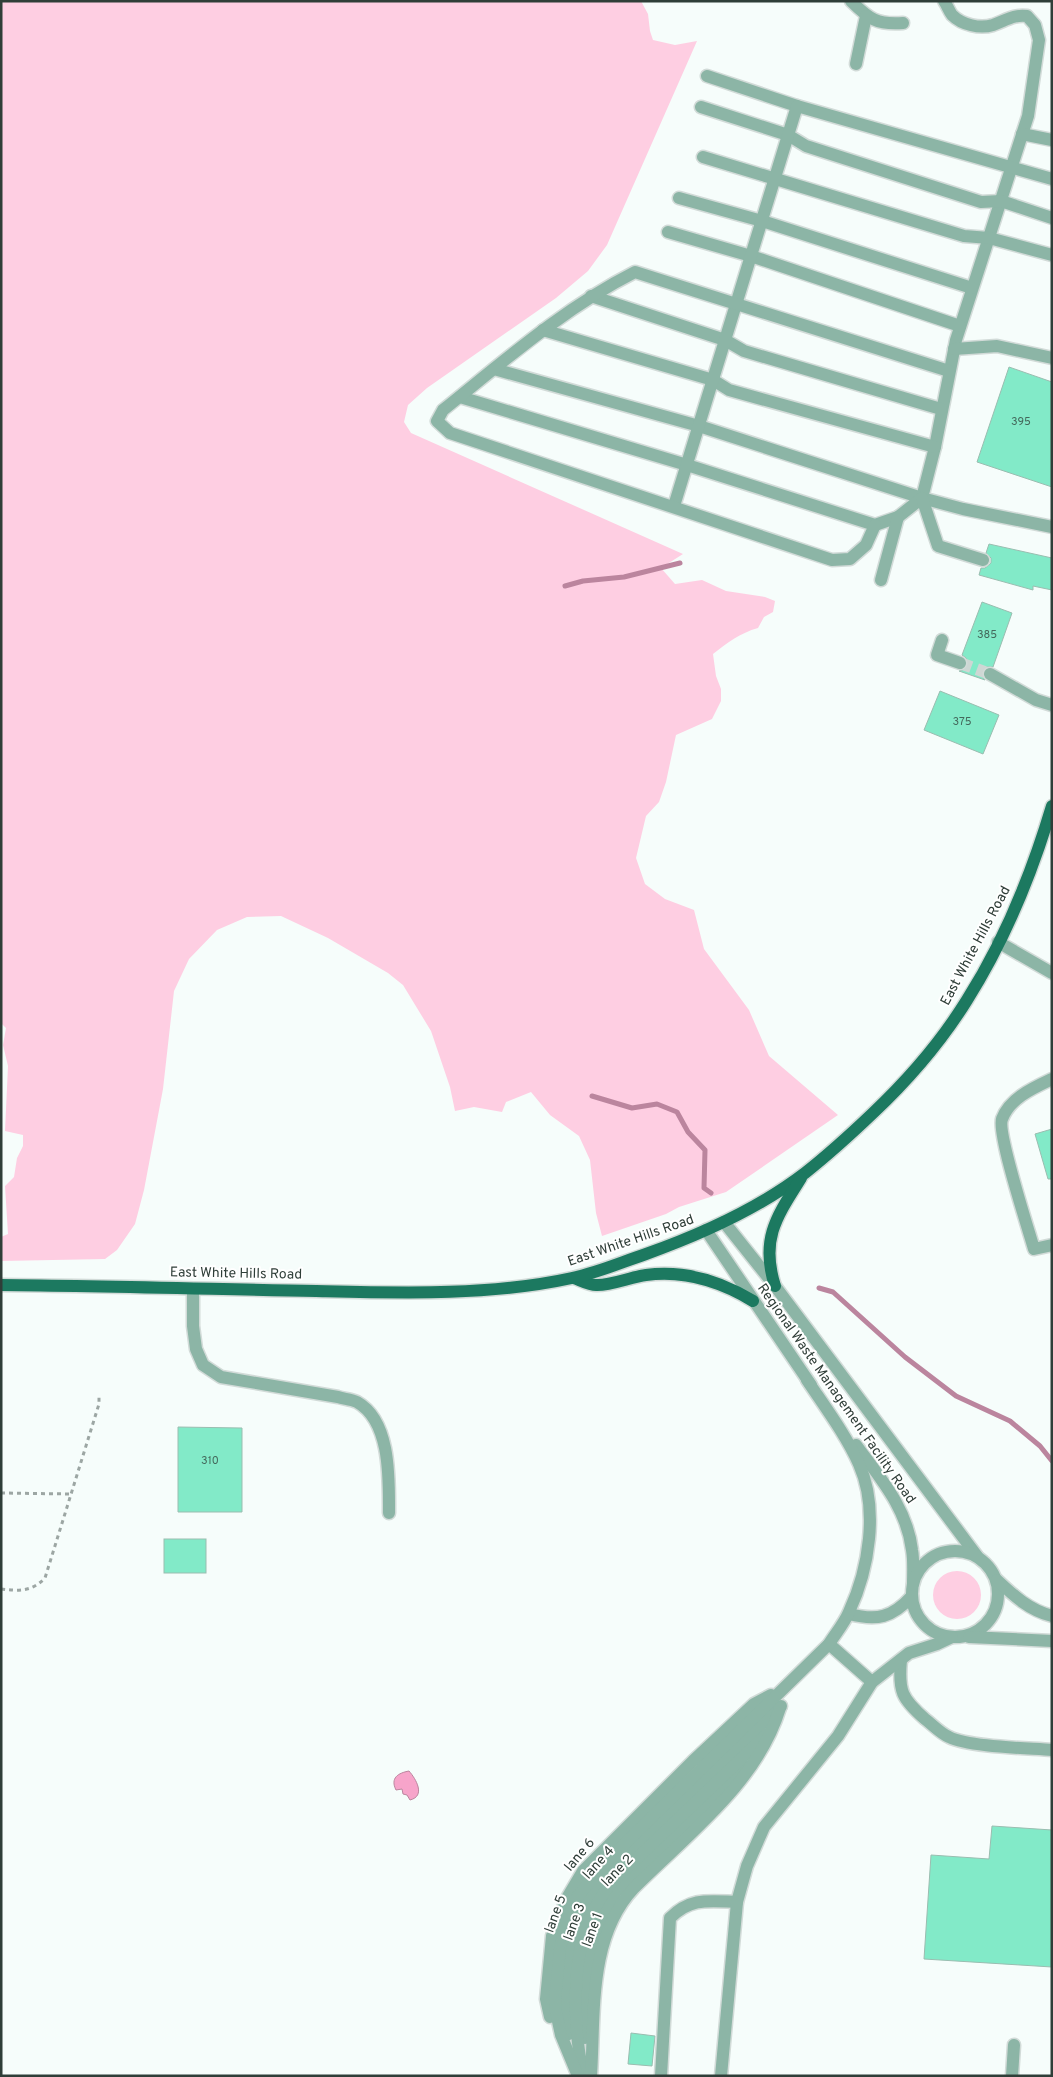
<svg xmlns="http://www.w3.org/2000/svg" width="1053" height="2077" font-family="Overpass,sans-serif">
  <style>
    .green { fill: #fecee2 }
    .water { fill: #f7a4ca; stroke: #bb859e }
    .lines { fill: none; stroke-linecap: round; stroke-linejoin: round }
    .stream { stroke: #bb859e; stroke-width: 5 }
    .building { fill: #82eac8; stroke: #9abdb0 }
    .minor-tunnel { stroke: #ced7d4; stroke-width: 12; stroke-dasharray: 12 6; stroke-linecap: butt }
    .minor-casing { stroke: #d2dbd8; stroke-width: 15 }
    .major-casing { stroke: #d2dbd8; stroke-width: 15 }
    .path { stroke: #9ca6a3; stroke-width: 3; stroke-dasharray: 4 4; stroke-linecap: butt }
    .minor { stroke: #8cb5a6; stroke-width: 12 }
    .major { stroke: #1c7960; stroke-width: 12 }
    .labels { text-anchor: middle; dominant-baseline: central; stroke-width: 4; stroke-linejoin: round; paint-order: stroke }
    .number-label { font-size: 11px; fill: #44695c }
    .street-label { font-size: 14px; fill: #2f3e38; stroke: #fff }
  </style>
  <rect width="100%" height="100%" fill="#f6fdfb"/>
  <g class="green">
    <path d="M1 1H641L648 14 650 31 653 40 675 45 697 41 607 245 588 271 556 298 427 388 408 405 404 422 411 433 683 554 661 568 675 584 702 580 726 591 765 597 775 601 773 612 764 617 758 628C740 633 727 643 713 654L716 676 721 689V701L712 719 676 735 666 782 659 802 646 816 636 858 645 884 665 899 694 910 704 949 749 1010 769 1056 838 1115 726 1192 679 1207 666 1214 602 1236 596 1213 590 1160 579 1136 550 1115 531 1092 506 1102 502 1112 474 1107 455 1111 450 1087 431 1031 403 985 388 973 328 938 281 916 247 917 217 930 189 959 174 991 163 1089 144 1190 135 1224 117 1250 105 1259 1 1261V1237L8 1234 5 1186 14 1177 17 1158 23 1146V1135L5 1131 8 1066 3 1045 6 1028 1 1023Z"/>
    <circle cx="957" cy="1595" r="24"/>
  </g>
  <path class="water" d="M409 1771C416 1779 426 1796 410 1800L407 1795 403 1794 402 1789 396 1790C390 1778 398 1773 409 1771Z"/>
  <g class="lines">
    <g class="stream">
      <path d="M565 586 583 581 624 577 680 563"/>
      <path d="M592 1096 632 1108 657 1104 677 1112 688 1132 705 1150 704 1188 711 1193"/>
      <path d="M819 1288 833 1292 905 1357 956 1396 1010 1421 1040 1446 1052 1461"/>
    </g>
  </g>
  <g class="building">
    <path d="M1009 367 1052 382V487L977 462Z"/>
    <path d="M989 544 1052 558V590L1033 586V590L979 575 981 568H985L991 563V558L986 553Z"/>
    <path d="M982 602 1012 613 993 667H986L983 670 982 675 985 680 959 671 965 669 968 665 966 658 962 655Z"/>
    <path d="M940 691 999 715 983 754 924 730Z"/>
    <path d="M1052 1129V1179H1048L1035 1134Z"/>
    <path d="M178 1427 242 1428V1512H178Z"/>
    <rect x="164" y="1539" width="42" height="34"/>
    <path d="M992 1826 1052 1830V1967L924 1959 931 1855 989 1859Z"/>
    <path d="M631 2033 655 2036 652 2066 628 2064Z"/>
  </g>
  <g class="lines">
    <path class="minor-tunnel" d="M960 663 990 674"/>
    <defs>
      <g id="minor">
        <path d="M851 1C869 19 877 25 903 23"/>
        <path d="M944 1C947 5 949 11 952 15 962 25 980 29 993 25 1005 21 1014 14 1027 16L1035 25 1039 40 1028 116 956 340 935 447 922 498 963 509 1052 527"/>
        <path d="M856 64 866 16"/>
        <path d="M707 76 797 106"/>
        <path d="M701 107 788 135 806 146 981 202 1001 201 1052 218"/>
        <path d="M1022 134 1052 140"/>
        <path d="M703 157 964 236 989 238 1052 255"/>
        <path d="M679 198 762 221 972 288"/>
        <path d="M668 232 751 256 960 326"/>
        <path d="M591 296 725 340 744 351 941 409"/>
        <path d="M543 330 713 380 729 390 935 447"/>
        <path d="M954 349 997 346 1052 358"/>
        <path d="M494 369 699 426 922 498"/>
        <path d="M460 397 687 465 875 525 898 517 922 498"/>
        <path d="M922 498 938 546 983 560"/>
        <path d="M674 506 797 106 1052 179"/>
        <path d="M875 525 866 545 850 559 832 560 450 433 437 421 443 410C504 361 564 308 635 272L949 371"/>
        <path d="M881 580 898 517"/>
        <path d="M942 640 937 655 960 663"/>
        <path d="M990 674 1036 700 1052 705"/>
        <path d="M998 942 1052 973"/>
        <path d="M1052 1079C1033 1088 1010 1098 1002 1119 997 1133 1028 1228 1034 1249L1052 1245"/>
        <path d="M724 1222 775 1286 977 1556"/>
        <path d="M706 1230 811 1385"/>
        <path d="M193 1289V1326L196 1349 203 1365 221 1377 338 1397C344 1399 351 1399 357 1402 391 1421 389 1479 389 1513"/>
        <path d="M856 1445C880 1478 907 1508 912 1550 914 1561 913 1573 913 1584"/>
        <circle cx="955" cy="1594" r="43"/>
        <path d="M997 1580C1014 1596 1029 1610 1052 1616"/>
        <path d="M849 1614C877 1621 892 1618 912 1596"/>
        <path d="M969 1637 1052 1641"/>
        <path d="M829 1644 872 1682"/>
        <path d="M901 1660C898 1691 902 1699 925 1719 933 1725 940 1733 949 1737 969 1747 1027 1748 1052 1750"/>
        <path d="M550 2017 546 1999 552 1936 567 1898 583 1871 693 1761 754 1704 771 1695"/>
        <path d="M569 2034C561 1976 570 1912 612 1868L781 1706"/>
        <path d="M585 2038C586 1984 585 1939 616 1892L745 1766"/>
        <path d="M583 2072C574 2034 572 1970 585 1932 590 1915 599 1900 609 1885L766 1735"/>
        <path d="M578 2076 561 2035 556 2012 555 1999 560 1949 567 1920 578 1896 603 1865 829 1644C835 1634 844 1624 849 1612 869 1569 879 1509 859 1464 846 1435 825 1407 807 1380"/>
        <path d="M591 2076C595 2012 588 1937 634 1888 688 1834 757 1783 780 1708"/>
        <path d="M661 2076 670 1918C691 1897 709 1901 737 1902"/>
        <path d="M721 2076 737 1902 747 1866 764 1827 838 1736 872 1682 909 1653 937 1644 952 1637"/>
        <path d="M1012 2076 1014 2045"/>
      </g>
      <g id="major">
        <path d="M574 1278C580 1280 589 1285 596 1285 609 1286 631 1277 646 1275 684 1270 720 1281 753 1301"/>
        <path d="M1 1285C106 1286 211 1289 316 1291 400 1293 490 1296 572 1278 597 1273 622 1262 646 1254 702 1234 758 1209 805 1173 829 1154 851 1134 873 1113 909 1079 941 1042 967 1000 1005 940 1032 873 1052 806"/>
        <path d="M775 1286C760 1239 777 1216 801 1178"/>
      </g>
    </defs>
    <use href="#minor" class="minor-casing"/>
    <use href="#major" class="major-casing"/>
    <g class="path">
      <path d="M1 1493 70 1494"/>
      <path d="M1 1589C18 1591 32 1592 45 1578L99 1404V1395"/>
    </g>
    <use href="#minor" class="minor"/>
    <use href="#major" class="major"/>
  </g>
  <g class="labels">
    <g class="number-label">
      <text x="1021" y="422">395</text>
      <text x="987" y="635">385</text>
      <text x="962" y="722">375</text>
      <text x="210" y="1461">310</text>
    </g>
    <g class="street-label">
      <text transform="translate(976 946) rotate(-62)">East White Hills Road</text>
      <text transform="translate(631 1241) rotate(-19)">East White Hills Road</text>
      <text transform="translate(236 1274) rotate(1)">East White Hills Road</text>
      <text transform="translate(836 1394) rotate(55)">Regional Waste Management Facility Road</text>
      <text transform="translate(580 1855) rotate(-50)">lane 6</text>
      <text transform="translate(599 1863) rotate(-48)">lane 4</text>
      <text transform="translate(618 1871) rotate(-46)">lane 2</text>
      <text transform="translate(556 1914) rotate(-70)">lane 5</text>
      <text transform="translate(575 1922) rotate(-70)">lane 3</text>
      <text transform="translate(593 1930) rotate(-70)">lane 1</text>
    </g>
  </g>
  <rect width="1053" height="2077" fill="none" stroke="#2f3e38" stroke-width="5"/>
</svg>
